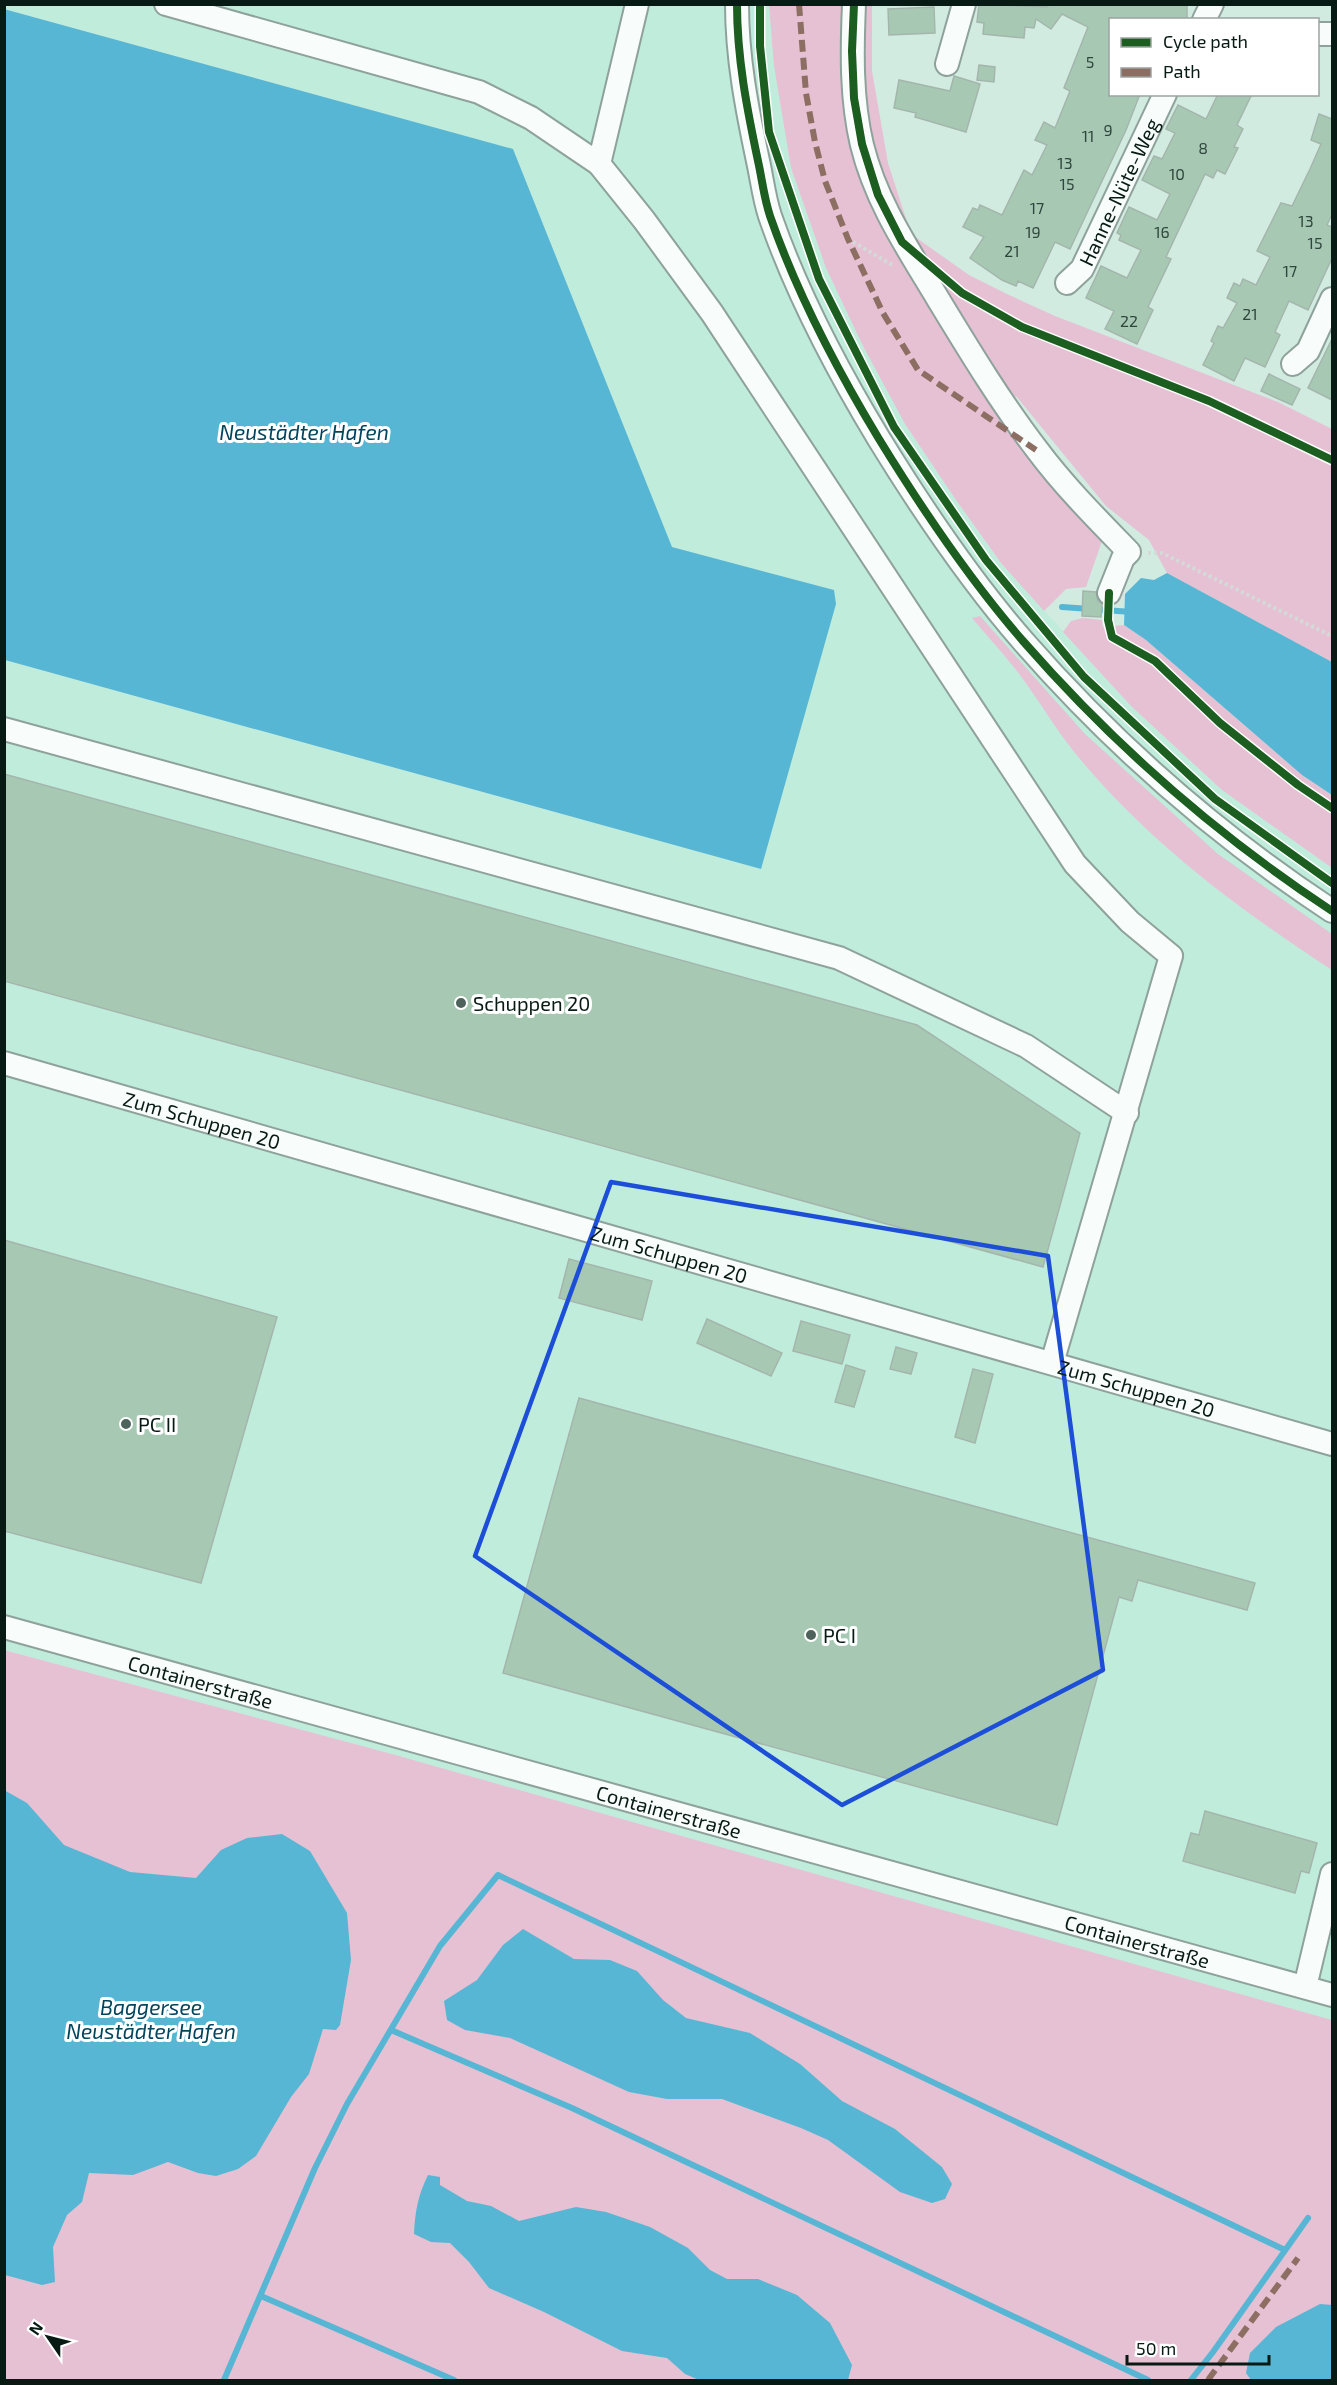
<svg xmlns="http://www.w3.org/2000/svg" width="1337" height="2385" font-family="'Exo 2',sans-serif">
  <style>
    .built { fill: #c0ecdc }
    .green { fill: #e6c0d3 }
    .water { fill: #56b6d4 }
    .lines { fill: none; stroke-linecap: round; stroke-linejoin: round }
    .stream { stroke: #56b6d4; stroke-width: 6 }
    .building { fill: #a7c9b4; stroke: #a4b6ac; stroke-width: 1.5 }
    .minor-casing { stroke: #8ea29b; stroke-width: 26 }
    .path { stroke: #d3dbd8; stroke-width: 4; stroke-dasharray: 3 3; stroke-linecap: butt }
    .minor { stroke: #f8fcfa; stroke-width: 22 }
    .quiet { stroke: #8d6e63; stroke-width: 6; stroke-dasharray: 12 6; stroke-linecap: butt }
    .cycleway-casing { stroke: #fff; stroke-width: 11 }
    .cycleway { stroke: #1b5e20; stroke-width: 8 }
    .marked { fill: none; stroke: #1d4ed8; stroke-width: 4.5; stroke-linejoin: round }
    .poi-dot { fill: #4e635c; stroke: #fff; stroke-width: 2 }
    .labels { text-anchor: middle; dominant-baseline: central; stroke-width: 6; stroke-linejoin: round; paint-order: stroke }
    .number-label { font-size: 16px; fill: #2f463c }
    .street-label { font-size: 20px; fill: #071a14; stroke: #fff }
    .poi-label { font-size: 20px; fill: #071a14; stroke: #fff; text-anchor: start }
    .water-label { font-size: 21px; font-style: italic; fill: #00445d; stroke: #fff }
  </style>
  <rect width="100%" height="100%" fill="#d1ebe1"/>
  <path class="built" d="M4 5H769L774 66 791 168 826 268 905 424 956 500 1001 563 1131 706 1223 790 1332 868V2020L392 1754 5 1650 4 660 761 869 834 590 672 547 513 149 5 9Z"/>
  <g class="green">
    <path d="M769 5H845L855 158 871 206 898 253 907 233 866 137 861 5H872V71L888 163 911 234 969 275 1009 295 1055 316 1278 402 1332 429V662L1167 573 1149 540 1106 506 1016 396 1004 416 1086 517 1102 541 1086 587 1066 589 1044 611 1001 563 956 500 905 424 862 344 826 268 791 168 774 66Z"/>
    <path d="M980 616 1085 734 1218 854 1332 934V970C1237 908 1147 841 1075 753 1054 727 1037 697 1017 671 1003 653 987 636 972 618Z"/>
    <path d="M1083 618 1102 620 1103 627 1124 625 1146 640 1302 775 1332 795V868L1222 790 1131 706 1063 632 1071 621Z"/>
    <path d="M4 1650 392 1754 1332 2020V2380H5Z"/>
  </g>
  <g class="water">
    <path d="M4 9 513 149 672 547 834 590 836 604 761 869 5 660Z"/>
    <path d="M1167 573 1332 662V795L1302 775 1146 640 1124 625 1125 594 1141 578 1154 580Z"/>
    <path d="M4 1790 27 1803 64 1845 130 1872 196 1878 221 1850 247 1838 282 1834 310 1851 347 1913 351 1960 340 2025 336 2030 323 2029 309 2074 291 2097 256 2156 238 2169 216 2176 198 2173 168 2162 133 2175 89 2173 82 2202 67 2215 53 2247 55 2282 42 2285 5 2275Z"/>
    <path d="M523 1929 574 1959 610 1960 637 1971 663 2000 686 2018 750 2033 800 2064 842 2101 895 2129 942 2167 952 2184 945 2199 932 2203 900 2192 828 2140 801 2128 722 2099H667L629 2092 510 2038 465 2030 447 2020 444 2001 477 1980 503 1945Z"/>
    <path d="M428 2175 440 2177V2185L467 2201 491 2206 519 2221 576 2207 606 2212 650 2227 688 2248 710 2270 727 2279H758L797 2295 830 2323 852 2365 848 2380H699L685 2374 667 2358 622 2351 544 2312 489 2288 469 2262 450 2243 431 2242 414 2234C415 2212 418 2195 428 2175Z"/>
    <path d="M1320 2304 1332 2305V2380H1251L1246 2373 1250 2353 1276 2327Z"/>
  </g>
  <g class="lines">
    <g class="stream">
      <path d="M1062 607 1132 612"/>
      <path d="M391 2030 572 2108 1148 2380"/>
      <path d="M261 2296 454 2380"/>
      <path d="M224 2380 315 2168 347 2104 440 1946 498 1875 1285 2250"/>
      <path d="M1191 2380 1213 2352 1308 2218"/>
    </g>
  </g>
  <g class="building">
    <path d="M979 4 1047 7 1043 4H1187V20H1110V94H1140L1126 130 1070 249 1055 242 1033 288 1018 281 1016 286 1002 280 970 258 984 237 963 227 973 208 978 210 980 205 1002 215 1024 170 1032 175 1047 145 1035 140 1044 122 1055 128 1070 91 1064 88 1088 27 1062 14 1051 29 1036 19 1034 28 1025 27 1024 38 983 34 984 23 977 22Z"/>
    <path d="M934 7 935 33 889 35 888 9Z"/>
    <path d="M979 65 995 67 994 82 977 80Z"/>
    <path d="M954 76 980 84 966 132 915 117 916 113 894 108 899 80 950 91Z"/>
    <path d="M1218 94H1252L1237 125 1243 129 1234 147 1238 148 1225 174 1217 170 1213 178 1205 174 1166 257 1171 259 1148 307 1153 310 1137 344 1105 329 1114 311 1086 298 1101 266 1127 278 1141 250 1119 240 1121 235 1117 233 1129 207 1157 220 1170 194 1142 180 1154 156 1162 159 1175 133 1166 129 1178 105 1206 119Z"/>
    <path d="M1319 114 1332 119V214L1327 225 1332 227V258L1308 310 1289 301 1275 332 1280 335 1265 367 1245 358 1234 381 1203 365 1214 343 1211 341 1218 326 1223 328 1237 303 1227 298 1234 283 1240 286 1243 279 1256 285 1270 257 1257 251 1281 203 1292 206 1310 169 1321 144 1311 140Z"/>
    <path d="M1332 339V400L1308 388Z"/>
    <path d="M1269 374 1300 389 1292 405 1261 391Z"/>
    <path d="M1083 591 1096 592 1098 601 1102 604 1101 617 1082 616Z"/>
    <path d="M4 774 917 1025 1080 1133 1043 1267 4 981Z"/>
    <path d="M4 1240 277 1317 201 1583 4 1531Z"/>
    <path d="M569 1259 652 1281 642 1320 559 1298Z"/>
    <path d="M707 1319 782 1353 771 1376 697 1343Z"/>
    <path d="M801 1321 850 1335 842 1364 793 1351Z"/>
    <path d="M896 1347 917 1353 911 1374 890 1369Z"/>
    <path d="M846 1365 865 1371 854 1407 835 1402Z"/>
    <path d="M973 1369 993 1374 975 1443 955 1437Z"/>
    <path d="M579 1398 1255 1583 1247 1610 1138 1580 1132 1601 1119 1597 1057 1825 503 1673Z"/>
    <path d="M1205 1811 1317 1843 1309 1873 1301 1871 1295 1893 1183 1861 1191 1833 1199 1835Z"/>
  </g>
  <g class="lines">
    <defs>
      <g id="minor">
        <path d="M166 4 479 92 531 118 599 164"/>
        <path d="M637 4 599 164 644 220 712 313 1075 864 1130 922 1171 956 1052 1363"/>
        <path d="M737 4C737 58 747 109 758 161 762 179 764 198 770 216 797 294 836 368 879 439 922 509 969 579 1023 641 1113 744 1218 836 1332 911"/>
        <path d="M854 4C852 51 851 99 862 145 876 202 908 249 938 299 969 350 1001 403 1038 451 1065 487 1097 519 1129 552L1123 558 1109 593"/>
        <path d="M1204 20 1212 4"/>
        <path d="M1318 34H1332"/>
        <path d="M947 64 964 4"/>
        <path id="s1" d="M1067 283 1082 269 1165 94"/>
        <path d="M1293 364 1308 351 1332 299"/>
        <path d="M4 729 839 958 1026 1046 1127 1113"/>
        <path id="s2" d="M4 1063 1332 1444"/>
        <path id="s3" d="M4 1627 1332 1995"/>
        <path d="M1305 1987 1332 1874"/>
      </g>
    </defs>
    <use href="#minor" class="minor-casing"/>
    <g class="path">
      <path d="M848 239 894 266"/>
      <path d="M1148 553H1162L1332 636"/>
    </g>
    <use href="#minor" class="minor"/>
    <g class="quiet">
      <path d="M799 4 806 93 815 142 825 181 848 239 883 313 918 370 1036 450"/>
      <path d="M1208 2380 1298 2258"/>
    </g>
    <defs>
      <g id="cycleway">
        <path d="M737 4C737 58 747 109 758 161 762 179 764 198 770 216 797 294 836 368 879 439 922 509 969 579 1023 641 1113 744 1218 836 1332 911"/>
        <path d="M760 4V46L769 132 819 279 894 427 986 560 1084 677 1215 799 1332 883"/>
        <path d="M854 4 852 51 854 98 862 144 878 195 902 242 962 293 1022 327 1209 401 1332 460"/>
        <path d="M1109 593 1108 620 1112 637 1155 661 1220 723 1298 785 1332 808"/>
      </g>
    </defs>
    <use href="#cycleway" class="cycleway-casing"/>
    <use href="#cycleway" class="cycleway"/>
  </g>
  <path class="marked" d="M611 1182 1048 1256 1103 1670 842 1805 475 1556Z"/>
  <g class="poi-dot">
    <circle cx="461" cy="1003" r="6"/>
    <circle cx="126" cy="1424" r="6"/>
    <circle cx="811" cy="1635" r="6"/>
  </g>
  <g class="labels">
    <g class="number-label">
      <text x="1090" y="61">5</text>
      <text x="1108" y="129">9</text>
      <text x="1088" y="135">11</text>
      <text x="1203" y="147">8</text>
      <text x="1065" y="162">13</text>
      <text x="1177" y="173">10</text>
      <text x="1067" y="183">15</text>
      <text x="1037" y="207">17</text>
      <text x="1306" y="220">13</text>
      <text x="1033" y="231">19</text>
      <text x="1162" y="231">16</text>
      <text x="1315" y="242">15</text>
      <text x="1012" y="250">21</text>
      <text x="1290" y="270">17</text>
      <text x="1250" y="313">21</text>
      <text x="1129" y="320">22</text>
    </g>
    <g class="street-label">
      <text stroke="none"><textPath href="#s1" startOffset="106">Hanne-Nüte-Weg</textPath></text>
      <text stroke="none"><textPath href="#s2" startOffset="206">Zum Schuppen 20</textPath></text>
      <text stroke="none"><textPath href="#s2" startOffset="692">Zum Schuppen 20</textPath></text>
      <text stroke="none"><textPath href="#s2" startOffset="1178">Zum Schuppen 20</textPath></text>
      <text stroke="none"><textPath href="#s3" startOffset="204">Containerstraße</textPath></text>
      <text stroke="none"><textPath href="#s3" startOffset="690">Containerstraße</textPath></text>
      <text stroke="none"><textPath href="#s3" startOffset="1176">Containerstraße</textPath></text>
    </g>
    <g class="poi-label">
      <text x="473" y="1003">Schuppen 20</text>
      <text x="138" y="1424">PC II</text>
      <text x="823" y="1635">PC I</text>
    </g>
    <g class="water-label">
      <text x="304" y="431">Neustädter Hafen</text>
      <text x="151" y="2006">Baggersee<tspan x="151" dy="24">Neustädter Hafen</tspan></text>
    </g>
  </g>
  <rect width="1337" height="2385" fill="none" stroke="#071a14" stroke-width="12"/>
  <rect x="1109" y="18" width="210" height="78" fill="#ffffff" stroke="#9ca3a1" stroke-width="1.5"/>
  <rect x="1121" y="38" width="30" height="9" fill="#1b5e20" stroke="#9ca3a1" stroke-width="1.5"/>
  <text x="1163" y="48" font-size="18" fill="#071a14">Cycle path</text>
  <rect x="1121" y="68" width="30" height="9" fill="#8d6e63" stroke="#9ca3a1" stroke-width="1.5"/>
  <text x="1163" y="78" font-size="18" fill="#071a14">Path</text>
  <g transform="translate(48 2337) rotate(305)" stroke="#ffffff" stroke-width="4.5" paint-order="stroke">
  <path d="M0-4.5L10 22L0 15L-10 22Z" fill="#071a14"/>
  <text y="-9" font-size="16" font-weight="bold" text-anchor="middle" fill="#071a14">N</text>
  </g>
  <path d="M1127 2355v9h142v-9" fill="none" stroke="#071a14" stroke-width="3"/>
  <text x="1136" y="2355" font-size="18" fill="#071a14" stroke="#ffffff" stroke-width="4.5" paint-order="stroke">50 m</text>
</svg>
